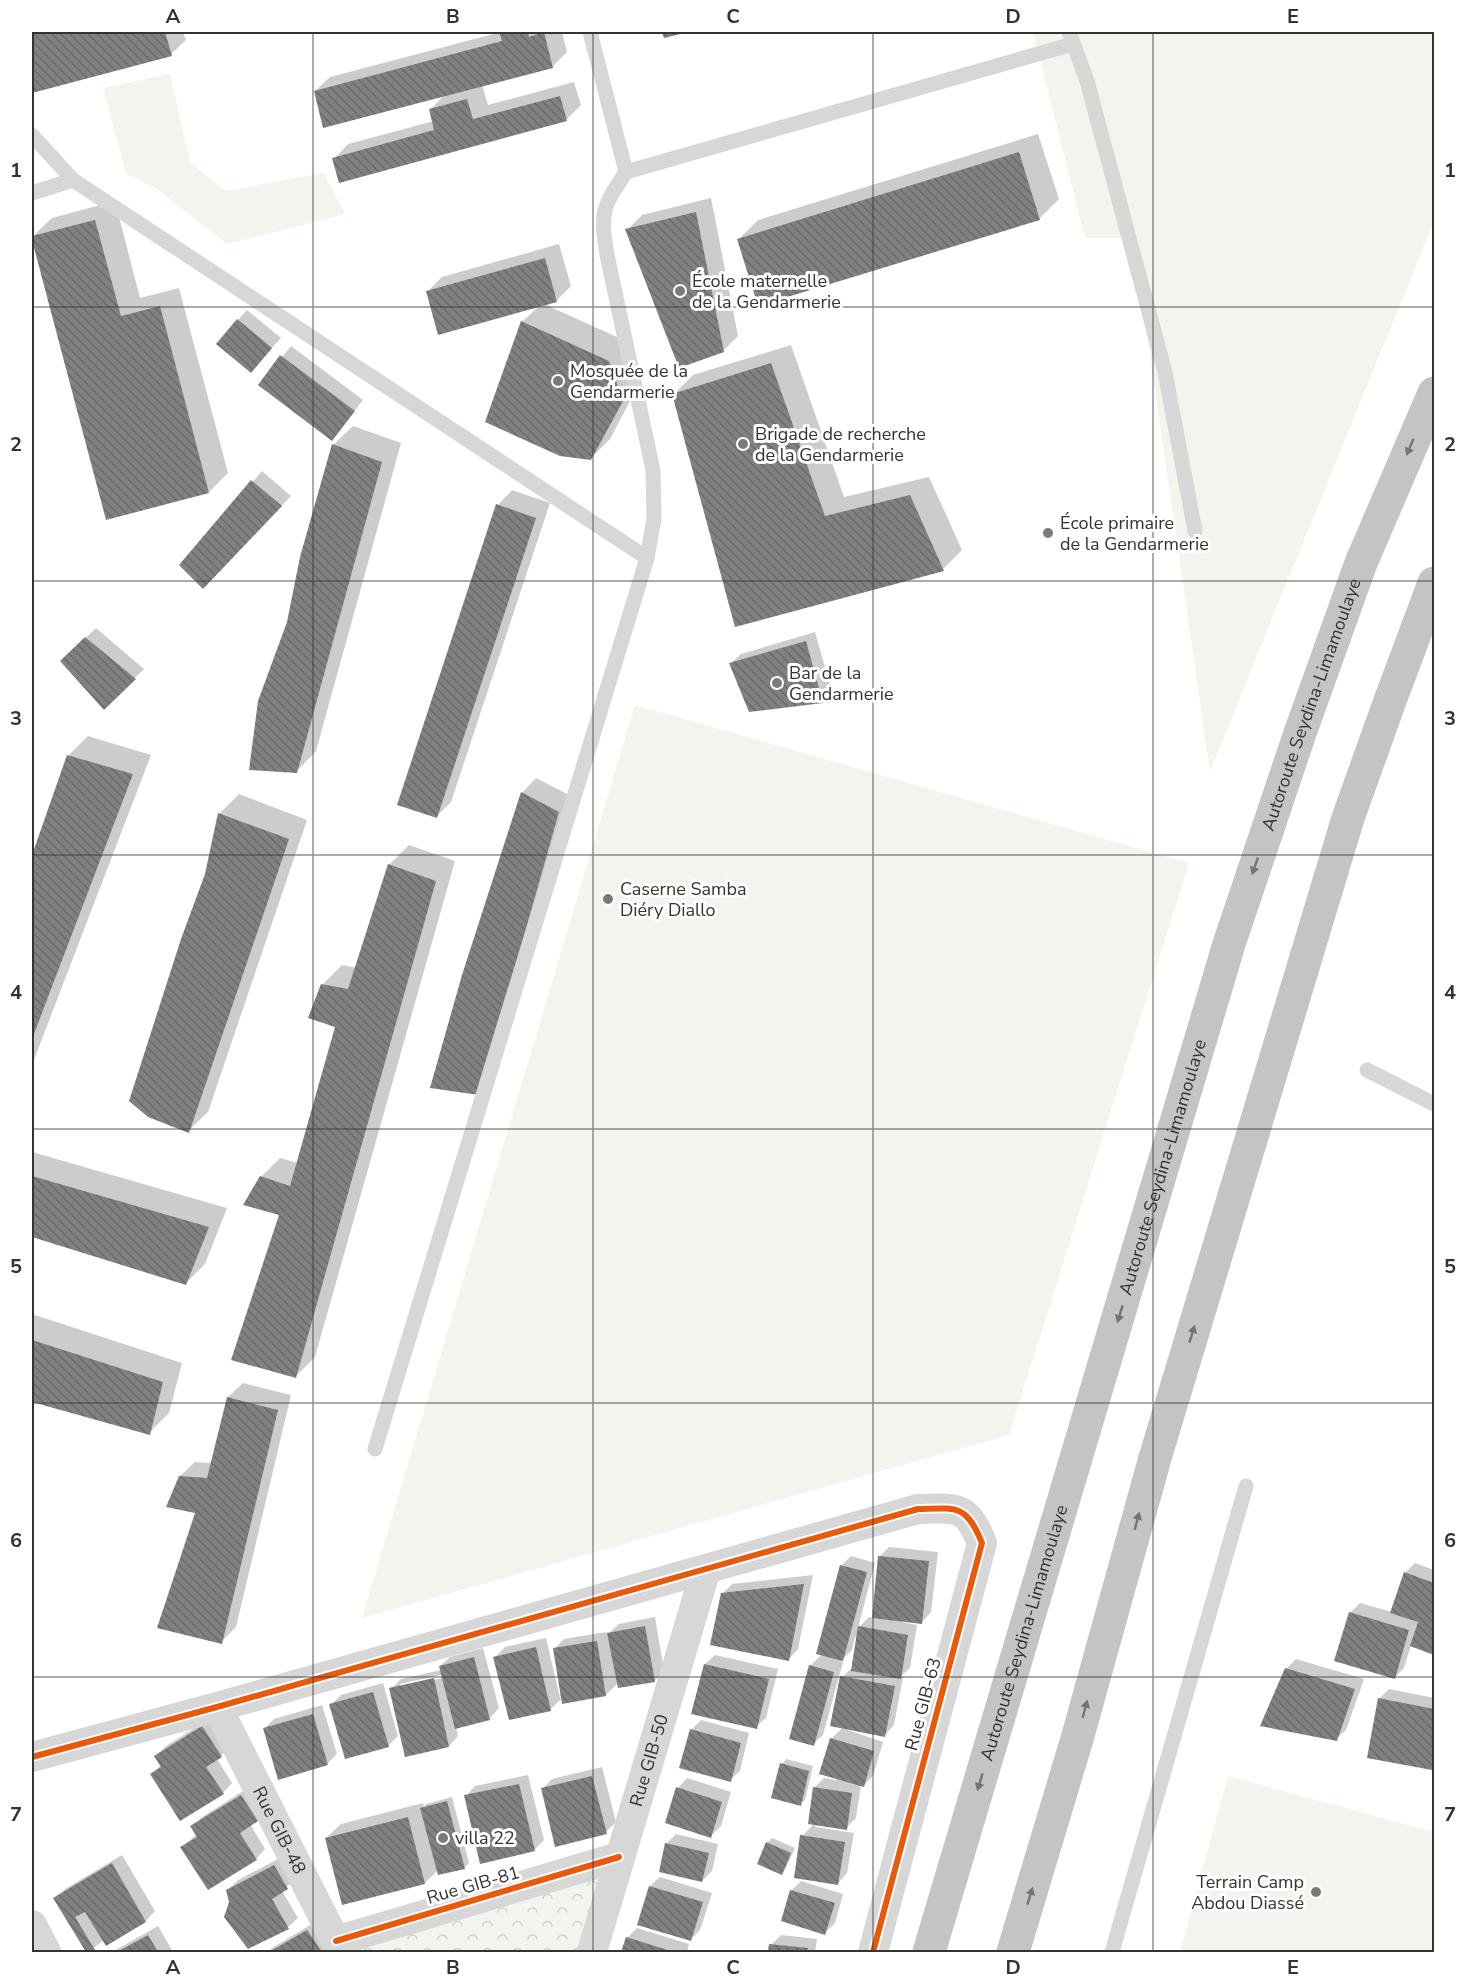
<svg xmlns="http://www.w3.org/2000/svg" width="1466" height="1984" font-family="'Nunito Sans',sans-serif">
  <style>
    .forest { fill: url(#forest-crowns) }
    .pitch { fill: #f1f5ed }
    .shadow { fill: #0003; fill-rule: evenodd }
    .building { fill: url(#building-back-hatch) }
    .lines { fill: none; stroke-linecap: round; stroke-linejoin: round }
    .lane { stroke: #d7d7d7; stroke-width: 15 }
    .street { stroke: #d7d7d7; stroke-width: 30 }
    .highway { stroke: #c4c4c4; stroke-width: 33 }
    .cycleway-casing { stroke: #fff; stroke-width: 10 }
    .cycleway { stroke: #e8590c; stroke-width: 6 }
    .oneway { fill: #747474 }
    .grid { fill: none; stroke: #333; stroke-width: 1.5; stroke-opacity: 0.55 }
    .poi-dot { fill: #7a7a7a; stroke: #fff; stroke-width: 2 }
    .labels { text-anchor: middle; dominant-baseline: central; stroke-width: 6; stroke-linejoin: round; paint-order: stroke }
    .poi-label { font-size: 18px; fill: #333; stroke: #fff; text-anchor: start }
    .street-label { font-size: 18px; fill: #333; stroke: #fff }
    .neatline { fill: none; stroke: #333; stroke-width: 2 }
    .grid-label { font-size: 20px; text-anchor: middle; font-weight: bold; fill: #333 }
  </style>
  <defs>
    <pattern id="forest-crowns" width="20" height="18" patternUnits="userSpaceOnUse" patternTransform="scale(1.5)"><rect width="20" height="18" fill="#f1f5ed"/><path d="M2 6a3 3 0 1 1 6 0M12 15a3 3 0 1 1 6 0" fill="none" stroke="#cfd2cc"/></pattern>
    <pattern id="building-back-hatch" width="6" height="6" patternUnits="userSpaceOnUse" patternTransform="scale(1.5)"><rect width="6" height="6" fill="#818181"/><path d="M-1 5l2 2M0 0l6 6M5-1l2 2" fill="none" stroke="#6a6a6a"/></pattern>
  </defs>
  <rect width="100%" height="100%" fill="#fff"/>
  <path class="forest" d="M602 1878 580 1952H354L353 1950Z"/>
  <g class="pitch">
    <path d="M1033 32H1434V221L1210 771 1133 238H1085Z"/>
    <path d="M170 74 190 162 226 191 324 173 345 214 227 244 154 187 126 173 103 88Z"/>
    <path d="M635 705 1189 863 1009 1435 362 1618Z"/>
    <path d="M1228 1776 1434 1832V1952H1180Z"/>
  </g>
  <g class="shadow">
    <path d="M32 32H183L186 40 171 54 32 92Z"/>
    <path d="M501 32H562L567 52 552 67 482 85 488 105 574 82 581 105 566 120 334 159 348 144 434 121 431 109 445 94 315 91 330 77Z"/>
    <path d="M1038 134 1059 199 1039 219 739 239 758 220Z"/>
    <path d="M711 198 738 336 723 351 627 230 642 215Z"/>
    <path d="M115 201 140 298 179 288 228 473 209 492 32 237 52 218Z"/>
    <path d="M559 244 571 286 557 300 544 304 628 342 641 380 610 439 591 458 522 322 540 305 427 292 442 277Z"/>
    <path d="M247 310 281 338 260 361 238 320Z"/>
    <path d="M791 345 844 497 929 477 962 550 943 569 736 625 674 394 693 375Z"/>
    <path d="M291 346 363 400 332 439 260 385Z"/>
    <path d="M353 426 401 443 316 751 297 771 289 622 333 445Z"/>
    <path d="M262 471 291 496 213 578 181 565Z"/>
    <path d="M512 490 550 503 451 802 436 817 498 505Z"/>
    <path d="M96 628 144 669 104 708 62 661Z"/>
    <path d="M815 632 832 692 822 701 731 663 741 654Z"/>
    <path d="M88 736 151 755 32 1065V859L68 756Z"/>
    <path d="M536 778 573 797 493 1078 522 793Z"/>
    <path d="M239 794 307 820 208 1112 188 1131 207 874 220 813Z"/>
    <path d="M409 845 455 861 315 1357 295 1377 281 1214 261 1177 280 1158 298 1163 336 1027 322 985 342 965 357 968 389 865Z"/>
    <path d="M32 1152 227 1208 205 1264 186 1283 32 1235Z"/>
    <path d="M32 1314 182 1363 169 1413 149 1433 32 1400Z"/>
    <path d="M243 1383 291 1395 236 1627 221 1642 197 1512 180 1476 195 1462 212 1463 228 1397Z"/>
    <path d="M889 1547 938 1552 931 1612 922 1622 901 1620V1622L917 1625 910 1668 901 1676 903 1677 894 1725 885 1735 842 1677 853 1667 858 1638 855 1637 852 1650 841 1661 843 1662 823 1735 813 1744 791 1738 811 1665 822 1654 841 1566 851 1556 875 1563 858 1628 869 1617 874 1618 879 1557Z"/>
    <path d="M1415 1563 1434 1570V1653L1411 1645 1404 1668 1395 1677 1350 1613 1360 1603 1392 1612 1405 1573Z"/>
    <path d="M813 1575 798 1649 789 1659 722 1594 732 1584Z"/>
    <path d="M655 1617 664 1671 655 1680 618 1683 606 1695 554 1649 564 1639 606 1632 607 1635 619 1624Z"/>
    <path d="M546 1638 560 1698H562L551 1709 510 1718 495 1657 505 1647Z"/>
    <path d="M483 1648 499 1708 490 1718 456 1727 458 1736 449 1746 391 1689 401 1679 441 1670 440 1666 450 1657ZM441 1675 442 1678 400 1687V1684Z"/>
    <path d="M715 1655 778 1669 766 1718 756 1727 705 1664Z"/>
    <path d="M1296 1659 1364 1679 1346 1730 1336 1739 1286 1669Z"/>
    <path d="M383 1683 398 1736 388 1746 331 1705 341 1695Z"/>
    <path d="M1389 1689 1434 1698V1765L1431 1769 1379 1699Z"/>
    <path d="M322 1705 337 1754 327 1764 265 1728 274 1719Z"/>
    <path d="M212 1717 230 1747 217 1759 232 1783 223 1793 152 1774 161 1765 156 1756 166 1746Z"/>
    <path d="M701 1720 749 1733 740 1771 730 1780 691 1730Z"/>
    <path d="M842 1728 883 1742 873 1776 863 1786 861 1785 856 1818 846 1828 816 1824 815 1827 854 1833 847 1873 838 1883 802 1836 814 1824V1788L824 1778 836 1780 831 1739Z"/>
    <path d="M786 1759 813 1766 805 1800 800 1804 782 1764Z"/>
    <path d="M602 1767 616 1822 606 1832 542 1789 552 1779Z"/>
    <path d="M528 1775 544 1840 534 1850 466 1796 475 1786Z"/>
    <path d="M687 1778 731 1792 721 1826 711 1836 678 1788Z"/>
    <path d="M251 1786 267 1810 250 1824 265 1849 256 1859 182 1847 197 1834 192 1827 202 1817Z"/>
    <path d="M452 1797 469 1863 465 1867 439 1873 438 1870 425 1883 326 1838 341 1824 423 1803 424 1807 426 1804Z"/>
    <path d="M676 1834 718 1844 712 1871 702 1881 666 1844Z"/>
    <path d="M772 1838 795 1848 786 1868 782 1873 767 1843Z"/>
    <path d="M122 1855 155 1911 146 1921 106 1944 104 1940 88 1952 55 1898 65 1889Z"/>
    <path d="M284 1856 297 1878 282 1891 298 1918 288 1927 231 1902 228 1890 238 1880Z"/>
    <path d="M660 1877 712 1893 700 1930 690 1940 650 1886Z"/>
    <path d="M801 1881 843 1894 835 1923 825 1933 791 1891Z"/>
    <path d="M317 1921 325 1952H268L272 1948Z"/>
    <path d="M158 1926 173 1952H112Z"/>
    <path d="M637 1928 689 1944 687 1952H623L627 1938Z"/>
    <path d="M781 1935 817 1939 815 1952H770L771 1945Z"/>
  </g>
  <g class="building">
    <path d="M32 32H165L172 56 32 93Z"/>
    <path d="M499 32H528L529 37 544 32 553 68 323 128 314 91 502 41Z"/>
    <path d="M662 32H688L664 38Z"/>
    <path d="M560 96 567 121 339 183 332 158 434 130 429 109 467 99 473 119Z"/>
    <path d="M1019 152 1040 220 758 306 737 239Z"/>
    <path d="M696 212 724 352 679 368 625 229Z"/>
    <path d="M95 220 121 316 160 306 209 493 106 520 32 240V236Z"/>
    <path d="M545 258 557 302 438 335 426 291Z"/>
    <path d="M237 319 272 348 251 373 216 344Z"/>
    <path d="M521 321 609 361 623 401 591 460 560 456 485 422Z"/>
    <path d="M280 355 355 411 332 441 258 385Z"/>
    <path d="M771 363 825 516 910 495 944 571 735 627 672 394Z"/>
    <path d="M332 444 382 462 297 773 249 770 258 701 287 622 300 557Z"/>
    <path d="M251 480 282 506 203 589 179 565Z"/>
    <path d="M496 504 536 518 437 818 397 805Z"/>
    <path d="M85 637 136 679 104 710 60 661Z"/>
    <path d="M806 641 823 703 749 712 729 663Z"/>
    <path d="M67 755 133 774 32 1039V855Z"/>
    <path d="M521 792 559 812 479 1095 430 1088 462 975Z"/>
    <path d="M218 813 289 839 189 1133 148 1117 129 1101 181 939 205 874Z"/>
    <path d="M388 864 436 881 296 1378 231 1360 279 1215 243 1205 260 1176 290 1186 335 1027 308 1018 321 984 348 989Z"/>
    <path d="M32 1176 209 1227 186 1285 32 1237Z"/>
    <path d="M32 1340 163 1382 150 1435 32 1402Z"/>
    <path d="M227 1397 278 1410 222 1644 157 1628 195 1513 166 1507 179 1476 207 1478Z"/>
    <path d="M878 1556 929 1561 922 1624 872 1618Z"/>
    <path d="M840 1565 867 1572 843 1661 816 1654Z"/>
    <path d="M1404 1572 1434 1583V1655L1410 1646 1418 1622 1390 1613Z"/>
    <path d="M804 1584 789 1661 710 1645 721 1593Z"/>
    <path d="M1349 1612 1409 1630 1395 1679 1334 1661Z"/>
    <path d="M645 1626 655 1682 618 1688 607 1633Z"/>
    <path d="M858 1626 908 1635 901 1679 851 1671Z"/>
    <path d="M597 1641 606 1696 562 1704 553 1648Z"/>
    <path d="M536 1647 551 1711 509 1720 493 1657Z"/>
    <path d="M474 1657 490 1720 455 1729 439 1666Z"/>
    <path d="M704 1664 769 1679 757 1729 691 1714Z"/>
    <path d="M809 1665 834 1672 814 1746 789 1739Z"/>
    <path d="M1285 1668 1355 1689 1337 1741 1260 1726Z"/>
    <path d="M840 1676 895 1686 885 1737 830 1726Z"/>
    <path d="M434 1678 449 1747 405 1757 389 1688Z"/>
    <path d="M373 1692 389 1747 345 1759 329 1704Z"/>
    <path d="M1378 1698 1434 1709V1755L1432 1770 1367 1758Z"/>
    <path d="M313 1714 328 1765 278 1780 263 1728Z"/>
    <path d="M202 1726 222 1757 206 1767 224 1794 180 1821 150 1774 161 1767 154 1756Z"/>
    <path d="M690 1729 741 1743 731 1782 679 1768Z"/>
    <path d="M830 1738 874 1751 864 1787 819 1774Z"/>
    <path d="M780 1763 809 1771 801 1806 771 1798Z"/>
    <path d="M592 1776 607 1834 555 1847 541 1788Z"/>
    <path d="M519 1784 535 1851 480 1864 464 1795Z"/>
    <path d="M676 1787 722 1802 711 1838 665 1823Z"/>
    <path d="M813 1787 852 1793 847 1830 808 1824Z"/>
    <path d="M241 1795 258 1821 240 1833 257 1860 208 1890 180 1847 197 1837 190 1826Z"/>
    <path d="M447 1801 465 1869 438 1875 420 1808Z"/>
    <path d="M408 1817 425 1884 342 1905 325 1838Z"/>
    <path d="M800 1835 845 1842 838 1885 794 1878Z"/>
    <path d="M766 1842 791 1853 782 1875 757 1864Z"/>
    <path d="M665 1843 709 1853 702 1882 659 1872Z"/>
    <path d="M112 1863 146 1922 106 1946 85 1912 75 1917 95 1950 86 1952 53 1898Z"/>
    <path d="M274 1865 288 1889 272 1899 289 1929 248 1949 224 1917 229 1902 226 1890Z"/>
    <path d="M649 1886 703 1902 691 1941 637 1925Z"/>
    <path d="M790 1890 835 1903 825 1935 781 1921Z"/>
    <path d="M307 1930 322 1952H269Z"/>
    <path d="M148 1935 158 1952H117Z"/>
    <path d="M626 1937 674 1952H621Z"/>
    <path d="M769 1944 808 1948 807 1952H768Z"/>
  </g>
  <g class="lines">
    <g class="lane">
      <path d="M590 32 626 172"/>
      <path d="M1069 32 1087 81 1165 372 1195 531"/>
      <path d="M32 135 73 180 647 558"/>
      <path d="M32 193 73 180"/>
      <path d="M1367 1070 1434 1104"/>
      <path d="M375 1449 647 558 654 519 653 470 607 255C600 212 602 208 626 172L1073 44"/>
      <path d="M1112 1952 1246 1486"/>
    </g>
    <g class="street">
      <path id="s1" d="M217 1707 341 1952"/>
      <path d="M32 1757 217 1707 918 1509C957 1508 966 1504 982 1543L873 1952"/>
      <path d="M32 1925 46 1952"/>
      <path d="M336 1941 619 1857"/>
      <path id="s2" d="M592 1952 706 1569"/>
    </g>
    <g class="highway">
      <path id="s3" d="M929 1952 1229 944 1300 733 1361 563 1434 393"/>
      <path d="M1013 1952 1077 1739 1155 1458 1348 818 1391 698 1434 583"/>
    </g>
    <defs>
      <g id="cycleway">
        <path d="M32 1757 217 1707 918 1509C957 1508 966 1504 982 1543L873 1952"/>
        <path d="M336 1941 619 1857"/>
      </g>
    </defs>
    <use href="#cycleway" class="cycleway-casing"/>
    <use href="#cycleway" class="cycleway"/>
  </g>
  <defs><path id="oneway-solid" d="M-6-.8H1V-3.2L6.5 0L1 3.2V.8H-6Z" transform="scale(1.5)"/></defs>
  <g class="oneway">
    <use href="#oneway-solid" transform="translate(1410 447) rotate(113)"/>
    <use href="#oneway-solid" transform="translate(1255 866) rotate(109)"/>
    <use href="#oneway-solid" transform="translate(1120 1314) rotate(107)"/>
    <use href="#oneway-solid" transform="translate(1192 1334) rotate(-73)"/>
    <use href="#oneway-solid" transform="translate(1137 1521) rotate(-75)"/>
    <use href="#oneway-solid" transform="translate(1085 1709) rotate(-75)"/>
    <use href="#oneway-solid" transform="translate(980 1782) rotate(107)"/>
    <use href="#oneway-solid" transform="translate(1030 1896) rotate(-73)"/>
  </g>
  <path class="grid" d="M313 32V1952M593 32V1952M873 32V1952M1153 32V1952M32 307H1434M32 581H1434M32 855H1434M32 1129H1434M32 1403H1434M32 1677H1434"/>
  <g class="poi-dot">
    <circle cx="680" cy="291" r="6"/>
    <circle cx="558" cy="381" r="6"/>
    <circle cx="743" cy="444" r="6"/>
    <circle cx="1048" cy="533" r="6"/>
    <circle cx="777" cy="683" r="6"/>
    <circle cx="608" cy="899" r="6"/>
    <circle cx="443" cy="1838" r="6"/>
    <circle cx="1316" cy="1892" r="6"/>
  </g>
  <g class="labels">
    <g class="poi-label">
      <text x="692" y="281">École maternelle<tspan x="692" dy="21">de la Gendarmerie</tspan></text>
      <text x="570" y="371">Mosquée de la<tspan x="570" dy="21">Gendarmerie</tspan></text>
      <text x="755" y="434">Brigade de recherche<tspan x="755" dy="21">de la Gendarmerie</tspan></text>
      <text x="1060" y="523">École primaire<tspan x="1060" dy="21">de la Gendarmerie</tspan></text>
      <text x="789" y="673">Bar de la<tspan x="789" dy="21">Gendarmerie</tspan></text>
      <text x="620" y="889">Caserne Samba<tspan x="620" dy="21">Diéry Diallo</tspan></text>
      <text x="455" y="1838">villa 22</text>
      <text x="1304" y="1882" text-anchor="end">Terrain Camp<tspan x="1304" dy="21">Abdou Diassé</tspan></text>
    </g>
    <g class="street-label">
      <text stroke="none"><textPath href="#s3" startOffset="1305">Autoroute Seydina-Limamoulaye</textPath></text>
      <text stroke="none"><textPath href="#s3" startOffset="819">Autoroute Seydina-Limamoulaye</textPath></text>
      <text stroke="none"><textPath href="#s3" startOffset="333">Autoroute Seydina-Limamoulaye</textPath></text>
      <text transform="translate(923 1704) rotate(-75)">Rue GIB-63</text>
      <text stroke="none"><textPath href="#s2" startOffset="200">Rue GIB-50</textPath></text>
      <text stroke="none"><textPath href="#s1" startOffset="138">Rue GIB-48</textPath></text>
      <text transform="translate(473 1885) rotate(-16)">Rue GIB-81</text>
    </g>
  </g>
  <rect width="1466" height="1984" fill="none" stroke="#ffffff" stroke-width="66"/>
  <rect x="33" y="33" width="1400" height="1918" class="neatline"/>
  <g class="grid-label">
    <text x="173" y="23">A</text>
    <text x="453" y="23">B</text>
    <text x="733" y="23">C</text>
    <text x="1013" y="23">D</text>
    <text x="1293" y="23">E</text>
    <text x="16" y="177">1</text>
    <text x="1450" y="177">1</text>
    <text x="16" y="451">2</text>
    <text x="1450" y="451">2</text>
    <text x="16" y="725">3</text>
    <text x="1450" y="725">3</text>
    <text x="16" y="999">4</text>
    <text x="1450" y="999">4</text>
    <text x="16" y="1273">5</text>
    <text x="1450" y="1273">5</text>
    <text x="16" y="1547">6</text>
    <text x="1450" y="1547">6</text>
    <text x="16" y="1821">7</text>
    <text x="1450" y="1821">7</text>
    <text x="173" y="1974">A</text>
    <text x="453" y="1974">B</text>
    <text x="733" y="1974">C</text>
    <text x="1013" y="1974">D</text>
    <text x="1293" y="1974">E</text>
  </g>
</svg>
